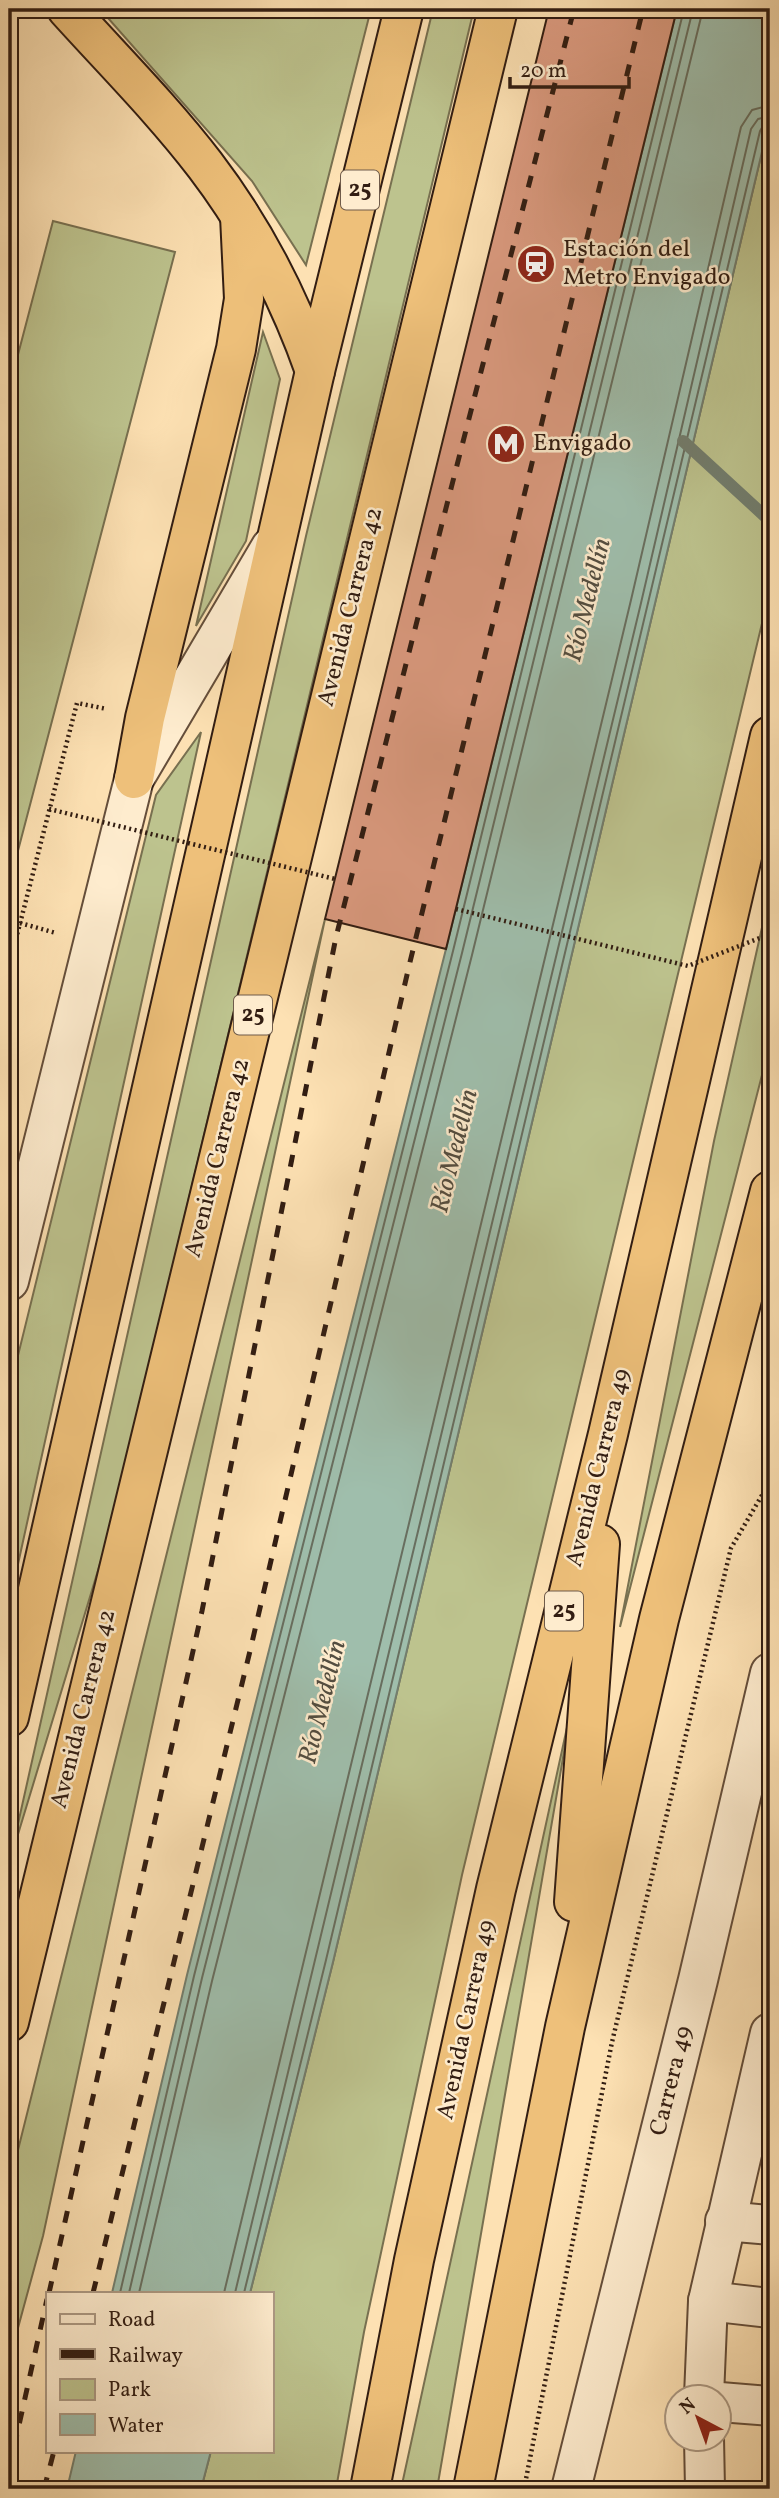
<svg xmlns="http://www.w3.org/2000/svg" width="779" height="2498" font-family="Vollkorn,serif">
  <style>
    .green { fill: #bdc38e; stroke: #787050; stroke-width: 2 }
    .water { fill: #9fbeac; stroke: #737e6e; stroke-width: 2 }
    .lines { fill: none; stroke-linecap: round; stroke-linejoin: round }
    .shore { stroke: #686e5f; stroke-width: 2 }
    .stream { stroke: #737e6e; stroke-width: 12 }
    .building { fill: #db9a7f; stroke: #321d12; stroke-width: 2 }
    .minor-casing { stroke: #654e3a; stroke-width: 42 }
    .highway-casing { stroke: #321d12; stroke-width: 42 }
    .path { stroke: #321d12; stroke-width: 4.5; stroke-dasharray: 2 3.5; stroke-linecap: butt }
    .minor { stroke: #feecce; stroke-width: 38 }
    .highway { stroke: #eec07a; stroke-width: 38 }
    .rail { stroke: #321d12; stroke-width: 5; stroke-dasharray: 12 12; stroke-linecap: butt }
    .path-bridge { stroke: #321d12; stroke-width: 4.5; stroke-dasharray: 2 3.5; stroke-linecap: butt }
    .labels { text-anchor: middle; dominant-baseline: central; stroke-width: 5; stroke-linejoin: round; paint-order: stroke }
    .shield { fill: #feecce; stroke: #6f5b4a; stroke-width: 2 }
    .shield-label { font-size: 23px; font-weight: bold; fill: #321d12 }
    .poi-label { font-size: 24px; fill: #321d12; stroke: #feecce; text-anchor: start }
    .street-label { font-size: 24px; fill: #321d12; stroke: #feecce }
    .water-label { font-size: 26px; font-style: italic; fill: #534d40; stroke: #feecce }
  </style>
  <rect width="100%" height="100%" fill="#fde1b3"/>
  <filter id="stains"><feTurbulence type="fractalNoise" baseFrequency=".00286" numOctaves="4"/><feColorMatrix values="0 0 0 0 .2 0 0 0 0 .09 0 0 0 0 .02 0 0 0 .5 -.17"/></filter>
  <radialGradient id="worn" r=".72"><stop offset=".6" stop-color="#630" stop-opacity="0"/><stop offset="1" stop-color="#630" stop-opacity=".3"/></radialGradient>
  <g class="green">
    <path d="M100 9H371L306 265 252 181Z"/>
    <path d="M433 9H474L106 1544 9 1864 306 536Z"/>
    <path d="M770 118V590L462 1875 364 2332 336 2489H201L211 2451H271V2293H250L333 1962Z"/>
    <path d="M53 221 175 252 9 885V389Z"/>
    <path d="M263 332 280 379 246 541 196 626Z"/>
    <path d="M201 732 9 1605V1392L156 795Z"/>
    <path d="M770 892V1044L620 1627 714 1141Z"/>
    <path d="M325 919 43 2236 9 2361V2186Z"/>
    <path d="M573 1700 437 2489H401Z"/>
  </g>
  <g class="water">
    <path d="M677 9H770V118L333 1962 250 2293H112L187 1975 446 949Z"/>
    <path d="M76 2451H211L201 2489H67Z"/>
  </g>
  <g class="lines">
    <g class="shore">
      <path d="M120 2293 194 1976 453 951 684 9"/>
      <path d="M129 2293 202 1978 462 953 693 9"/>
      <path d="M139 2293 212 1981 472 955 703 9"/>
      <path d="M224 2293 631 600 741 127 752 110 770 105"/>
      <path d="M235 2293 641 603 751 129 758 119 770 116"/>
      <path d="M244 2293 326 1960 760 131 763 126 770 125"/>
    </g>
    <path class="stream" d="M683 441 770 521"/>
  </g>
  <path class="building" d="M549 9H677L446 949 325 919Z"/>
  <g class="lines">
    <defs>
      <g id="minor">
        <path d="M9 1281 134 779 271 547"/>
        <path d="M725 2221 770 2225"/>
        <path d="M708 2301 770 2308"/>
        <path d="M704 2396 708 2301 770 2033"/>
        <path d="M720 2402 770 2406"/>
        <path d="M704 2438 705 2489"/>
        <path d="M571 2489 698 1980 770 1673"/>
      </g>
      <g id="highway">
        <path d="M67 9C113 60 163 110 205 165 253 228 289 297 315 371"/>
        <path d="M134 779 145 718 236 349 244 299 240 216"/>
        <path d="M9 1717 315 371 404 9"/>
        <path d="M574 1902 600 1544"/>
        <path d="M9 2022 498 9"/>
        <path d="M370 2489 414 2260 496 1889 608 1434 770 736"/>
        <path d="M473 2489 565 2027 659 1619 770 1191"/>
      </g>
    </defs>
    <use href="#minor" class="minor-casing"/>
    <use href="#highway" class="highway-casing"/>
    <g class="path">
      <path d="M20 923 56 933"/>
      <path d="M9 966 77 703 107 709"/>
      <path d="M524 2489 612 2042 731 1548 765 1490 770 1469"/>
    </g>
    <use href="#minor" class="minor"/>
    <use href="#highway" class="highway"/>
    <g class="rail">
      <path d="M49 2293 202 1611 336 937 574 9"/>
      <path d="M93 2293 250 1651 410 962 643 9"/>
      <path d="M9 2470 47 2299"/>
      <path d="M44 2489 54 2451"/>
    </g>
    <g class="path-bridge">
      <path d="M49 809 335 879"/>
      <path d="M456 909 688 966 770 934"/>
    </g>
  </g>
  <defs>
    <symbol id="station-disc" viewBox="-11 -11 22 22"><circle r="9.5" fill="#8f2418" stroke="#feecce"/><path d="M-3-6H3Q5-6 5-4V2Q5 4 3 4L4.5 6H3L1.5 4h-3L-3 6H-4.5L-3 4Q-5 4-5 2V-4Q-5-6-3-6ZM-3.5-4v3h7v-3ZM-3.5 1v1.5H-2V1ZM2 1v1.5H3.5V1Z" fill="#fff"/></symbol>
    <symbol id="metro-disc" viewBox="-11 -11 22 22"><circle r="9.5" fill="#8f2418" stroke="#feecce"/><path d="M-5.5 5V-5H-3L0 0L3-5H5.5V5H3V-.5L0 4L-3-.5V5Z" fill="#fff"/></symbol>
  </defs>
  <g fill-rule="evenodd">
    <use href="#station-disc" x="514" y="242" width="44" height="44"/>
    <use href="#metro-disc" x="484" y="422" width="44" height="44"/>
  </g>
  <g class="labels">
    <g class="shield">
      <rect x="341" y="170.5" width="38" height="39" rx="5"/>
      <rect x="234" y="995.5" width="38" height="39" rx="5"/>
      <rect x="545" y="1591.5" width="38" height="39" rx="5"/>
    </g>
    <g class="shield-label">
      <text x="360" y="190">25</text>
      <text x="253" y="1015">25</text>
      <text x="564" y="1611">25</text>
    </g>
    <g class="poi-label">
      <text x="563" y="250">Estación del<tspan x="563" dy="28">Metro Envigado</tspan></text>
      <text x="533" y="444">Envigado</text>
    </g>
    <g class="street-label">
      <text transform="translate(351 607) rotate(-76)">Avenida Carrera 42</text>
      <text transform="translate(218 1158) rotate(-76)">Avenida Carrera 42</text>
      <text transform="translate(599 1468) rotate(-76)">Avenida Carrera 49</text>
      <text transform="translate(84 1709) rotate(-76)">Avenida Carrera 42</text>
      <text transform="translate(467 2020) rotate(-78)">Avenida Carrera 49</text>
      <text transform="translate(672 2081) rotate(-76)">Carrera 49</text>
    </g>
    <g class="water-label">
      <text transform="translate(588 600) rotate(-76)">Río Medellín</text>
      <text transform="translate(455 1151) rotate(-76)">Río Medellín</text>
      <text transform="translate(323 1702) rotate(-76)">Río Medellín</text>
    </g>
  </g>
  <rect width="779" height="2498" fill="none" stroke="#fde1b3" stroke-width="35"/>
  <rect x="10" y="10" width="758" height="2477" fill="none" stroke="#321d12" stroke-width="3.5"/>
  <rect x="18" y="18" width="744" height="2463" fill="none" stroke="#321d12" stroke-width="2"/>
  <rect x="46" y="2292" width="228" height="161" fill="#feecce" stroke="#ac9983" stroke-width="2"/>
  <rect x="60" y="2314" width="35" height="10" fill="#feecce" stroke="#ac9983" stroke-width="2"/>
  <text x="108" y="2326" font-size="21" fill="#321d12">Road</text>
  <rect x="60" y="2349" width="35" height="10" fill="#321d12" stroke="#ac9983" stroke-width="2"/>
  <text x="108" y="2362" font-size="21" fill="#321d12">Railway</text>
  <rect x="60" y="2379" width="35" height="21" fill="#bdc38e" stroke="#ac9983" stroke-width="2"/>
  <text x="108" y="2396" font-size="21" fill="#321d12">Park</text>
  <rect x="60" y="2414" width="35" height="21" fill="#9fbeac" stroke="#ac9983" stroke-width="2"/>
  <text x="108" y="2432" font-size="21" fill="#321d12">Water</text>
  <g transform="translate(698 2418) rotate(319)"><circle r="33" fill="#feecce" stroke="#ac9983" stroke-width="2"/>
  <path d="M0-5L12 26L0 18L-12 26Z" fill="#8f2418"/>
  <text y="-10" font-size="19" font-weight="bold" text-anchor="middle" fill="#321d12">N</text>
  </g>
  <path d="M510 77v10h119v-10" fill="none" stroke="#321d12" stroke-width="3.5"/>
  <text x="520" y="77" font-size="21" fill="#321d12" stroke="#feecce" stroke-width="5" paint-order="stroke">20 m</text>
  <rect width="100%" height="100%" filter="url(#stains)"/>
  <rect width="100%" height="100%" fill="url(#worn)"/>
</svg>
